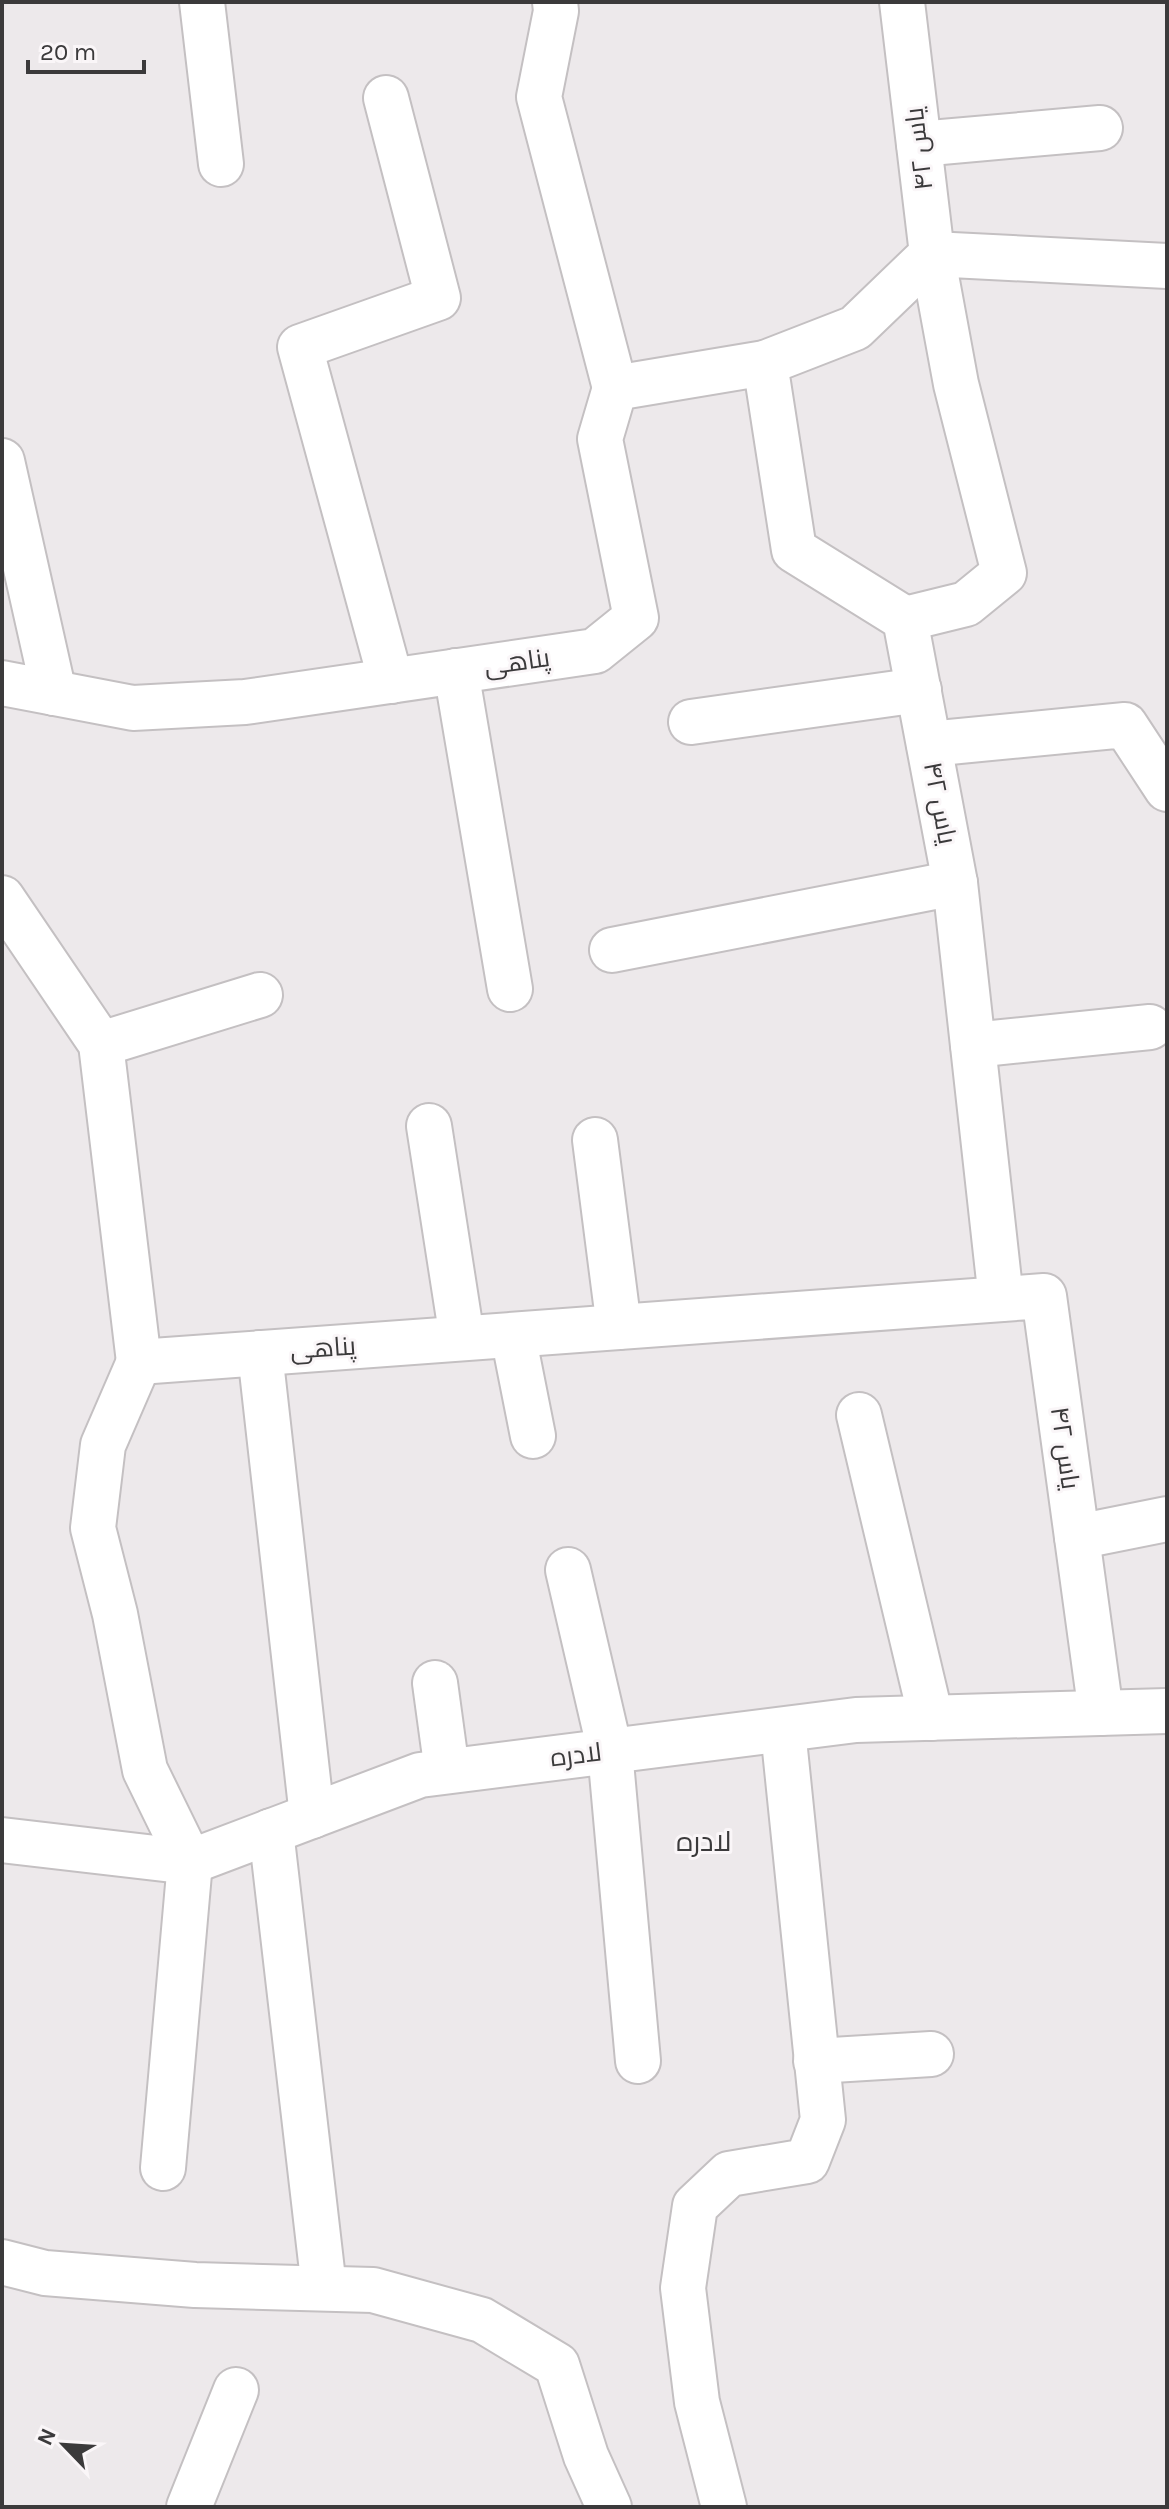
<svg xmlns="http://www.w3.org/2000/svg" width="1169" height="2509" font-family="Karla,Cairo,sans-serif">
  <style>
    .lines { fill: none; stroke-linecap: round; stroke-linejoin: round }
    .minor-casing { stroke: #c4c0c2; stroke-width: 48 }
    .minor { stroke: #fff; stroke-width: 44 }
    .labels { text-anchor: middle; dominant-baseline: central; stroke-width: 6; stroke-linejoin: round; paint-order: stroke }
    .street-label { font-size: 26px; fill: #3b3a3b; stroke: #faf6f8 }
    .neighbourhood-label { font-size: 28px; fill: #3b3a3b; stroke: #faf6f8 }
  </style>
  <rect width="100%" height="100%" fill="#ede9eb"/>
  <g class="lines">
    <defs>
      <g id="minor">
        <path d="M202 2 221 164"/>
        <path d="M555 2 556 11 539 97 615 388"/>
        <path d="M902 2 932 254 855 328 765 363 794 550 905 619 955 883 1001 1299"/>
        <path d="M386 98 438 298 300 347 391 681"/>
        <path d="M919 144 1100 128"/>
        <path d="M2 461 54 693"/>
        <path d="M905 619 966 604 1004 573 956 384 932 254 1167 266"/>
        <path d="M456 671 510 989"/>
        <path d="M2 683 133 708 245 702 595 651 636 618 600 439 615 388 765 363"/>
        <path d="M691 722 919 690"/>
        <path d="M929 744 1125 725 1167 789"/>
        <path d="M2 898 101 1044 139 1362 1044 1296 1101 1713"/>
        <path d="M612 950 955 883"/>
        <path d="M101 1044 260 995"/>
        <path d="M973 1045 1150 1027"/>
        <path d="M429 1126 462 1338"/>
        <path d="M595 1140 619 1327"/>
        <path d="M513 1335 533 1436"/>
        <path d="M260 1353 312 1816"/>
        <path d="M139 1362 103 1445 93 1528 115 1614 145 1770 190 1862 163 2168"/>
        <path d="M859 1415 931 1718"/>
        <path d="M1077 1537 1167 1519"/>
        <path d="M568 1570 610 1751 638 2061"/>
        <path d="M435 1683 447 1771"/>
        <path d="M271 1831 324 2288"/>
        <path d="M2 1840 190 1862 420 1775 856 1720 1167 1711"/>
        <path d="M816 2061 931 2054"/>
        <path d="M2 2262 45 2273 195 2285 373 2290 482 2320 557 2365 586 2456 609 2507"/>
        <path d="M189 2507 236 2390"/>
        <path d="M724 2507 697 2402 683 2288 695 2206 729 2174 807 2161 823 2120 783 1730"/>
      </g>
    </defs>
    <use href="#minor" class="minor-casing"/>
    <use href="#minor" class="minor"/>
  </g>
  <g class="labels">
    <g class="street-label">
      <text transform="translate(919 149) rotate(-97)">یاس ۴۲</text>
      <text transform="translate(517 662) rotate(-8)">پناهی</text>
      <text transform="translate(940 803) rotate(79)">یاس ۴۲</text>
      <text transform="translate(323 1348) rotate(-4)">پناهی</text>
      <text transform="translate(1065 1448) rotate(82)">یاس ۴۲</text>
      <text transform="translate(576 1755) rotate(-7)">لادره</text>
    </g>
    <g class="neighbourhood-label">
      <text x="704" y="1841">لادره</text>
    </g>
  </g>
  <rect width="1169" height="2509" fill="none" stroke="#3b3a3b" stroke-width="8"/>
  <g transform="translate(64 2445) rotate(295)" stroke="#faf6f8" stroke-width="6" paint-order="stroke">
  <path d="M0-6L14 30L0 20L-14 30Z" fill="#3b3a3b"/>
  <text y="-12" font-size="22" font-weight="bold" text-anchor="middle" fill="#3b3a3b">N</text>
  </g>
  <path d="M28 60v12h116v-12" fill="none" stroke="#3b3a3b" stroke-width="4"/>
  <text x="40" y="60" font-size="24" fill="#3b3a3b" stroke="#faf6f8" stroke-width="6" paint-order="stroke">20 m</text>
</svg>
